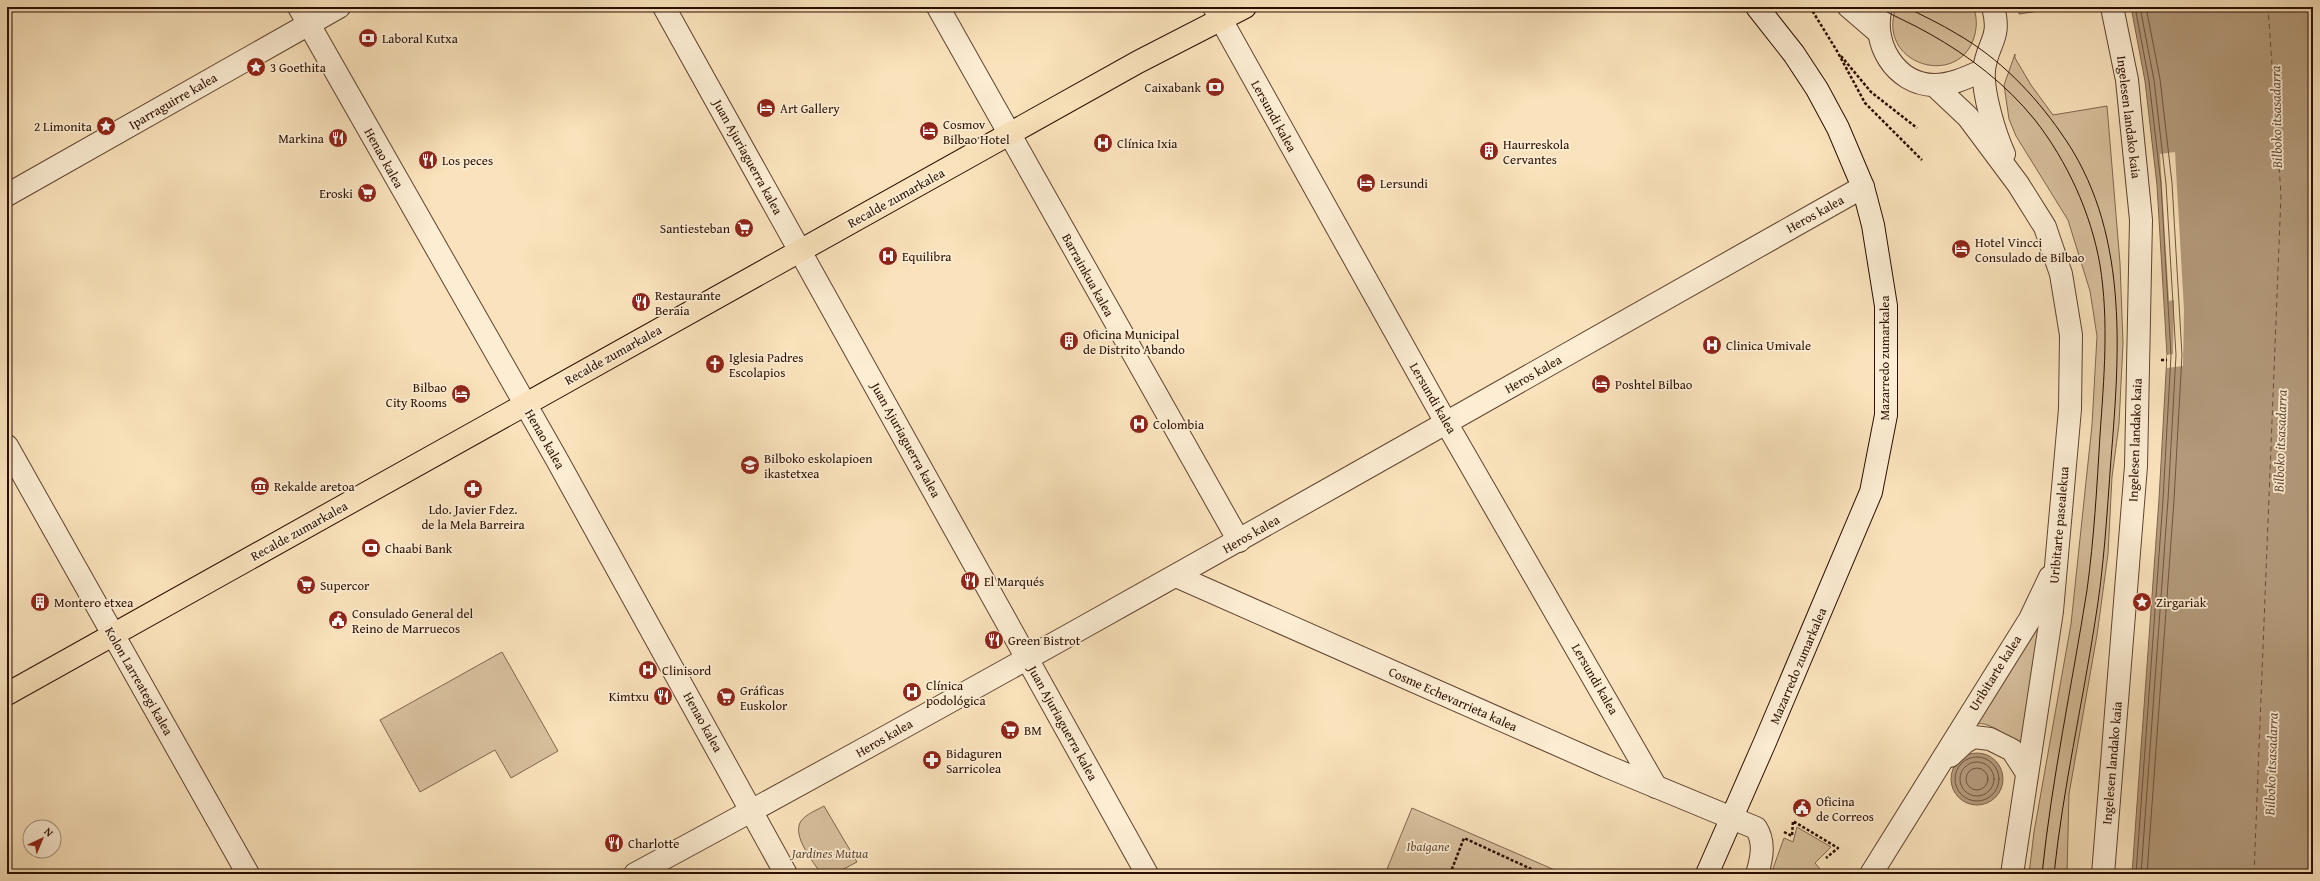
<svg xmlns="http://www.w3.org/2000/svg" width="2320" height="881" font-family="'Gentium Book Plus',serif">
  <style>
    .green { fill: #d7bf9c; stroke: #81664e }
    .water { fill: #b49b7c; stroke: #7d634a }
    .pier { fill: #fae3bc }
    .lines { fill: none; stroke-linecap: round; stroke-linejoin: round }
    .shore { stroke: #70543e; stroke-width: 1 }
    .ferry { stroke: #694d38; stroke-width: 1; stroke-dasharray: 5 4; stroke-linecap: butt }
    .street-casing { stroke: #5f432f; stroke-width: 24 }
    .secondary-casing { stroke: #2b0e00; stroke-width: 24 }
    .primary-casing { stroke: #2b0e00; stroke-width: 24 }
    .path { stroke: #2b0e00; stroke-width: 2.5; stroke-dasharray: 3 2; stroke-linecap: butt }
    .street { stroke: #fcedd3; stroke-width: 22 }
    .secondary { stroke: #fcedd3; stroke-width: 22 }
    .primary { stroke: #fae3bc; stroke-width: 22 }
    .tram { stroke: #2b0e00; stroke-width: 1 }
    .labels { text-anchor: middle; dominant-baseline: central; stroke-width: 3.5; stroke-linejoin: round; paint-order: stroke }
    .poi-label { font-size: 13px; fill: #2b0e00; stroke: #fcedd3; text-anchor: start }
    .street-label { font-size: 13px; fill: #2b0e00; stroke: #fcedd3 }
    .park-label { font-size: 13px; font-style: italic; fill: #674c37; stroke: #fcedd3 }
    .water-label { font-size: 14px; font-style: italic; fill: #694d38; stroke: #fcedd3 }
  </style>
  <rect width="100%" height="100%" fill="#fae3bc"/>
  <filter id="stains"><feTurbulence type="fractalNoise" baseFrequency=".005" numOctaves="4"/><feColorMatrix values="0 0 0 0 .2 0 0 0 0 .09 0 0 0 0 .02 0 0 0 .5 -.17"/></filter>
  <radialGradient id="worn" r=".72"><stop offset=".6" stop-color="#630" stop-opacity="0"/><stop offset="1" stop-color="#630" stop-opacity=".3"/></radialGradient>
  <g class="green">
    <path d="M1896 7H1973C1977 16 1977 25 1975 34 1962 90 1875 66 1896 7Z"/>
    <path d="M2018 7H2065L2019 14Z"/>
    <path d="M2015 54V58L2031 85 2053 115 2107 106 2120 263 2123 343 2119 424 2112 477 2108 554 2097 635 2069 794 2067 874H2029L2034 832 2071 624 2092 425 2097 336 2090 291 2068 220 2016 136 2009 119 2004 85Z"/>
    <path d="M2045 605 2020 747C2007 736 1993 723 1975 723Z"/>
    <path d="M502 652 558 751 511 778 495 750 420 792 380 720Z"/>
    <path d="M824 806 857 862 834 874H821C814 862 791 836 801 821 806 814 817 810 824 806Z"/>
    <path d="M1412 808 1564 874H1385Z"/>
    <path d="M1797 827 1831 847 1815 863 1820 869 1817 874H1771L1784 838 1793 842Z"/>
  </g>
  <g class="water">
    <path d="M2131 7H2313V874H2132L2159 499 2167 355 2157 185 2145 81Z"/>
    <circle cx="1977" cy="779" r="26"/>
  </g>
  <path class="pier" d="M2175 152 2184 310 2183 366 2167 368V355L2173 354 2174 300 2169 301 2160 154Z"/>
  <g class="lines">
    <g class="shore">
      <path d="M2135 7 2149 81 2161 184 2171 355 2163 500 2136 874"/>
      <path d="M2140 7 2154 80 2166 184 2176 355 2168 500 2141 874"/>
      <path d="M2146 7 2160 79 2172 183 2182 355 2174 500 2147 874"/>
      <circle cx="1977" cy="779" r="22"/>
      <circle cx="1977" cy="779" r="17"/>
      <circle cx="1977" cy="779" r="11"/>
    </g>
    <path class="ferry" d="M2254 874 2281 195 2268 7"/>
    <defs>
      <g id="street">
        <path d="M299 7 556 458 786 874"/>
        <path d="M664 7 1147 874"/>
        <path d="M938 7 1239 541"/>
        <path d="M1214 7 1440 412 1656 787"/>
        <path d="M1849 7 1878 32"/>
        <path d="M1881 7C1871 43 1895 84 1934 85 1952 85 1968 77 1984 70"/>
        <path d="M1993 7C2002 39 1987 43 1984 70 1982 92 1995 134 2004 154"/>
        <path d="M1934 85 1968 117 2018 184 2045 227 2061 274 2071 335 2070 409 2052 611 2012 874"/>
        <path d="M7 195 339 7"/>
        <path d="M7 446 248 874"/>
        <path d="M1176 576 1606 766 1756 828C1765 842 1762 858 1757 874"/>
        <path d="M1950 756 1965 742 1974 737 1990 739 2012 750 2027 773"/>
        <path d="M635 874C1048 651 1455 417 1863 187"/>
        <path d="M1871 874 2030 619 2050 577"/>
        <path d="M2103 874 2136 466 2141 220 2127 80 2112 7"/>
      </g>
      <path id="secondary" d="M1707 874 1765 742 1871 492 1886 415V306L1873 225 1863 187 1838 128 1817 89 1794 54 1757 7"/>
      <path id="primary" d="M7 694 1138 62 1245 7"/>
    </defs>
    <use href="#street" class="street-casing"/>
    <use href="#secondary" class="secondary-casing"/>
    <use href="#primary" class="primary-casing"/>
    <g class="path">
      <path d="M1810 7 1837 51 1865 103 1922 160"/>
      <path d="M1841 56 1871 92 1917 128"/>
      <path d="M2161 360H2167"/>
      <path d="M1784 832 1792 836 1793 821 1838 848 1826 858"/>
      <path d="M1450 874 1464 838 1542 874"/>
    </g>
    <use href="#street" class="street"/>
    <use href="#secondary" class="secondary"/>
    <use href="#primary" class="primary"/>
    <g class="tram">
      <path d="M1878 7C1895 17 1913 24 1930 34 1969 56 2006 84 2035 120 2067 161 2091 213 2100 265 2109 321 2104 378 2100 435 2097 486 2094 539 2087 590 2072 685 2052 778 2042 874"/>
      <path d="M1906 7C1923 16 1941 24 1957 34 1999 58 2034 94 2061 133 2129 228 2120 349 2111 459 2107 513 2104 568 2095 622 2082 706 2063 789 2054 874"/>
    </g>
  </g>
  <defs>
    <symbol id="bank-disc" viewBox="-11 -11 22 22"><circle r="9.5" fill="#8f2418" stroke="#fcedd3"/><path d="M-6-4H6V4H-6ZM0-2.3a2.3 2.3 0 1 0 0 4.6a2.3 2.3 0 1 0 0-4.6Z" fill="#fff"/></symbol>
    <symbol id="sight-disc" viewBox="-11 -11 22 22"><circle r="9.5" fill="#8f2418" stroke="#fcedd3"/><path d="M0-6L1.8-2.2L6-1.7L2.9 1.2L3.7 5.4L0 3.3L-3.7 5.4L-2.9 1.2L-6-1.7L-1.8-2.2Z" fill="#fff"/></symbol>
    <symbol id="hotel-disc" viewBox="-11 -11 22 22"><circle r="9.5" fill="#8f2418" stroke="#fcedd3"/><path d="M-6-4.5h1.5V1H6V5H4.5V3h-9V5H-6ZM-4 0a1.8 1.8 0 1 1 3.6 0ZM.5 0V-2.5h3Q6-2.5 6 0Z" fill="#fff"/></symbol>
    <symbol id="restaurant-disc" viewBox="-11 -11 22 22"><circle r="9.5" fill="#8f2418" stroke="#fcedd3"/><path d="M-5-6h1v4h1v-4h1v4h1v-4h1v5L-1.5 .5V6h-2V.5L-5-1ZM5-6V6H3V1.5H1.5Q1.5-4 5-6Z" fill="#fff"/></symbol>
    <symbol id="hospital-disc" viewBox="-11 -11 22 22"><circle r="9.5" fill="#8f2418" stroke="#fcedd3"/><path d="M-5-5h3v3.5h4V-5h3V5h-3V1.5h-4V5h-3Z" fill="#fff"/></symbol>
    <symbol id="building-disc" viewBox="-11 -11 22 22"><circle r="9.5" fill="#8f2418" stroke="#fcedd3"/><path d="M-4-6H4V6H1V3H-1V6H-4ZM-2.5-4.3h1.7v1.8h-1.7ZM.8-4.3h1.7v1.8H.8ZM-2.5-1h1.7V.8h-1.7ZM.8-1h1.7V.8H.8Z" fill="#fff"/></symbol>
    <symbol id="supermarket-disc" viewBox="-11 -11 22 22"><circle r="9.5" fill="#8f2418" stroke="#fcedd3"/><path d="M-6-5.5h2.5l.6 2H6L4.5 2H-2.5L-4.4-4H-6ZM-1.5 3.2a1.3 1.3 0 1 0 .1 0ZM3 3.2a1.3 1.3 0 1 0 .1 0Z" fill="#fff"/></symbol>
    <symbol id="church-disc" viewBox="-11 -11 22 22"><circle r="9.5" fill="#8f2418" stroke="#fcedd3"/><path d="M-1.2-6h2.4v3.5h3.3v2.4h-3.3V6h-2.4V-.1h-3.3v-2.4h3.3Z" fill="#fff"/></symbol>
    <symbol id="university-disc" viewBox="-11 -11 22 22"><circle r="9.5" fill="#8f2418" stroke="#fcedd3"/><path d="M0-5L7-2L0 1L-7-2ZM-4 1L0 2.5L4 1V4Q0 6-4 4Z" fill="#fff"/></symbol>
    <symbol id="museum-disc" viewBox="-11 -11 22 22"><circle r="9.5" fill="#8f2418" stroke="#fcedd3"/><path d="M0-6L6-3V-2H-6V-3ZM-5-1h2V3h-2ZM-1-1h2V3h-2ZM3-1h2V3H3ZM-6 4H6V6H-6Z" fill="#fff"/></symbol>
    <symbol id="pharmacy-disc" viewBox="-11 -11 22 22"><circle r="9.5" fill="#8f2418" stroke="#fcedd3"/><path d="M-2-6h4v4h4v4h-4v4h-4v-4h-4v-4h4Z" fill="#fff"/></symbol>
    <symbol id="civic-disc" viewBox="-11 -11 22 22"><circle r="9.5" fill="#8f2418" stroke="#fcedd3"/><path d="M-.6-6.5H3V-4.5H.6V-3L4-1V1h2V6H-6V1h2V-1L-.6-3ZM-1.2 2.5V6h2.4V2.5Z" fill="#fff"/></symbol>
  </defs>
  <g fill-rule="evenodd">
    <use href="#bank-disc" x="357" y="27" width="22" height="22"/>
    <use href="#sight-disc" x="245" y="56" width="22" height="22"/>
    <use href="#bank-disc" x="1204" y="76" width="22" height="22"/>
    <use href="#hotel-disc" x="755" y="97" width="22" height="22"/>
    <use href="#sight-disc" x="95" y="115" width="22" height="22"/>
    <use href="#hotel-disc" x="918" y="120" width="22" height="22"/>
    <use href="#restaurant-disc" x="327" y="127" width="22" height="22"/>
    <use href="#hospital-disc" x="1092" y="132" width="22" height="22"/>
    <use href="#building-disc" x="1478" y="140" width="22" height="22"/>
    <use href="#restaurant-disc" x="417" y="149" width="22" height="22"/>
    <use href="#hotel-disc" x="1355" y="172" width="22" height="22"/>
    <use href="#supermarket-disc" x="356" y="182" width="22" height="22"/>
    <use href="#supermarket-disc" x="733" y="217" width="22" height="22"/>
    <use href="#hotel-disc" x="1950" y="238" width="22" height="22"/>
    <use href="#hospital-disc" x="877" y="245" width="22" height="22"/>
    <use href="#restaurant-disc" x="630" y="291" width="22" height="22"/>
    <use href="#building-disc" x="1058" y="330" width="22" height="22"/>
    <use href="#hospital-disc" x="1701" y="334" width="22" height="22"/>
    <use href="#church-disc" x="704" y="353" width="22" height="22"/>
    <use href="#hotel-disc" x="1590" y="373" width="22" height="22"/>
    <use href="#hotel-disc" x="450" y="383" width="22" height="22"/>
    <use href="#hospital-disc" x="1128" y="413" width="22" height="22"/>
    <use href="#university-disc" x="739" y="454" width="22" height="22"/>
    <use href="#museum-disc" x="249" y="475" width="22" height="22"/>
    <use href="#pharmacy-disc" x="462" y="478" width="22" height="22"/>
    <use href="#bank-disc" x="360" y="537" width="22" height="22"/>
    <use href="#restaurant-disc" x="959" y="570" width="22" height="22"/>
    <use href="#supermarket-disc" x="295" y="574" width="22" height="22"/>
    <use href="#building-disc" x="29" y="591" width="22" height="22"/>
    <use href="#sight-disc" x="2131" y="591" width="22" height="22"/>
    <use href="#civic-disc" x="327" y="609" width="22" height="22"/>
    <use href="#restaurant-disc" x="983" y="629" width="22" height="22"/>
    <use href="#hospital-disc" x="637" y="659" width="22" height="22"/>
    <use href="#hospital-disc" x="901" y="681" width="22" height="22"/>
    <use href="#restaurant-disc" x="652" y="685" width="22" height="22"/>
    <use href="#supermarket-disc" x="715" y="686" width="22" height="22"/>
    <use href="#supermarket-disc" x="999" y="719" width="22" height="22"/>
    <use href="#pharmacy-disc" x="921" y="749" width="22" height="22"/>
    <use href="#civic-disc" x="1791" y="797" width="22" height="22"/>
    <use href="#restaurant-disc" x="603" y="832" width="22" height="22"/>
  </g>
  <g class="labels">
    <g class="poi-label">
      <text x="382" y="38">Laboral Kutxa</text>
      <text x="270" y="67">3 Goethita</text>
      <text x="1201" y="87" text-anchor="end">Caixabank</text>
      <text x="780" y="108">Art Gallery</text>
      <text x="943" y="124">Cosmov<tspan x="943" dy="15">Bilbao Hotel</tspan></text>
      <text x="92" y="126" text-anchor="end">2 Limonita</text>
      <text x="324" y="138" text-anchor="end">Markina</text>
      <text x="1117" y="143">Clínica Ixia</text>
      <text x="1503" y="144">Haurreskola<tspan x="1503" dy="15">Cervantes</tspan></text>
      <text x="442" y="160">Los peces</text>
      <text x="1380" y="183">Lersundi</text>
      <text x="353" y="193" text-anchor="end">Eroski</text>
      <text x="730" y="228" text-anchor="end">Santiesteban</text>
      <text x="1975" y="242">Hotel Vincci<tspan x="1975" dy="15">Consulado de Bilbao</tspan></text>
      <text x="902" y="256">Equilibra</text>
      <text x="655" y="295">Restaurante<tspan x="655" dy="15">Beraia</tspan></text>
      <text x="1083" y="334">Oficina Municipal<tspan x="1083" dy="15">de Distrito Abando</tspan></text>
      <text x="1726" y="345">Clinica Umivale</text>
      <text x="729" y="357">Iglesia Padres<tspan x="729" dy="15">Escolapios</tspan></text>
      <text x="1615" y="384">Poshtel Bilbao</text>
      <text x="447" y="387" text-anchor="end">Bilbao<tspan x="447" dy="15">City Rooms</tspan></text>
      <text x="1153" y="424">Colombia</text>
      <text x="764" y="458">Bilboko eskolapioen<tspan x="764" dy="15">ikastetxea</tspan></text>
      <text x="274" y="486">Rekalde aretoa</text>
      <text x="473" y="509" text-anchor="middle">Ldo. Javier Fdez.<tspan x="473" dy="15">de la Mela Barreira</tspan></text>
      <text x="385" y="548">Chaabi Bank</text>
      <text x="984" y="581">El Marqués</text>
      <text x="320" y="585">Supercor</text>
      <text x="54" y="602">Montero etxea</text>
      <text x="2156" y="602">Zirgariak</text>
      <text x="352" y="613">Consulado General del<tspan x="352" dy="15">Reino de Marruecos</tspan></text>
      <text x="1008" y="640">Green Bistrot</text>
      <text x="662" y="670">Clinisord</text>
      <text x="926" y="685">Clínica<tspan x="926" dy="15">podológica</tspan></text>
      <text x="740" y="690">Gráficas<tspan x="740" dy="15">Euskolor</tspan></text>
      <text x="649" y="696" text-anchor="end">Kimtxu</text>
      <text x="1024" y="730">BM</text>
      <text x="946" y="753">Bidaguren<tspan x="946" dy="15">Sarricolea</tspan></text>
      <text x="1816" y="801">Oficina<tspan x="1816" dy="15">de Correos</tspan></text>
      <text x="628" y="843">Charlotte</text>
    </g>
    <g class="street-label">
      <text transform="translate(173 101) rotate(-30)">Iparraguirre kalea</text>
      <text transform="translate(1274 116) rotate(61)">Lersundi kalea</text>
      <text transform="translate(2129 117) rotate(83)">Ingelesen landako kaia</text>
      <text transform="translate(748 157) rotate(61)">Juan Ajuriaguerra kalea</text>
      <text transform="translate(384 158) rotate(61)">Henao kalea</text>
      <text transform="translate(896 198) rotate(-29)">Recalde zumarkalea</text>
      <text transform="translate(1815 214) rotate(-29)">Heros kalea</text>
      <text transform="translate(1088 275) rotate(61)">Barrainkua kalea</text>
      <text transform="translate(613 355) rotate(-29)">Recalde zumarkalea</text>
      <text transform="translate(1884 358) rotate(-90)">Mazarredo zumarkalea</text>
      <text transform="translate(1533 374) rotate(-30)">Heros kalea</text>
      <text transform="translate(1433 398) rotate(60)">Lersundi kalea</text>
      <text transform="translate(545 439) rotate(60)">Henao kalea</text>
      <text transform="translate(906 440) rotate(61)">Juan Ajuriaguerra kalea</text>
      <text transform="translate(2135 440) rotate(-88)">Ingelesen landako kaia</text>
      <text transform="translate(2059 525) rotate(-85)">Uribitarte pasealekua</text>
      <text transform="translate(299 531) rotate(-29)">Recalde zumarkalea</text>
      <text transform="translate(1251 534) rotate(-30)">Heros kalea</text>
      <text transform="translate(1798 666) rotate(-67)">Mazarredo zumarkalea</text>
      <text transform="translate(1995 673) rotate(-58)">Uribitarte kalea</text>
      <text transform="translate(1595 679) rotate(60)">Lersundi kalea</text>
      <text transform="translate(139 681) rotate(60)">Kolon Larreategi kalea</text>
      <text transform="translate(1453 699) rotate(24)">Cosme Echevarrieta kalea</text>
      <text transform="translate(703 722) rotate(61)">Henao kalea</text>
      <text transform="translate(1063 723) rotate(61)">Juan Ajuriaguerra kalea</text>
      <text transform="translate(884 738) rotate(-30)">Heros kalea</text>
      <text transform="translate(2112 763) rotate(-85)">Ingelesen landako kaia</text>
    </g>
    <g class="park-label">
      <text x="1428" y="846">Ibaigane</text>
      <text x="830" y="853">Jardines Mutua</text>
    </g>
    <g class="water-label">
      <text transform="translate(2276 117) rotate(-91)">Bilboko itsasadarra</text>
      <text transform="translate(2280 441) rotate(-88)">Bilboko itsasadarra</text>
      <text transform="translate(2271 764) rotate(-88)">Bilboko itsasadarra</text>
    </g>
  </g>
  <rect width="2320" height="881" fill="none" stroke="#fae3bc" stroke-width="24"/>
  <rect x="8" y="8" width="2304" height="865" fill="none" stroke="#2b0e00" stroke-width="2"/>
  <rect x="12" y="12" width="2296" height="857" fill="none" stroke="#2b0e00"/>
  <g transform="translate(42 839) rotate(44)"><circle r="19" fill="#fcedd3" stroke="#a8947f"/>
  <path d="M0-3L7 15L0 10L-7 15Z" fill="#8f2418"/>
  <text y="-6" font-size="11" font-weight="bold" text-anchor="middle" fill="#2b0e00">N</text>
  </g>
  <rect width="100%" height="100%" filter="url(#stains)"/>
  <rect width="100%" height="100%" fill="url(#worn)"/>
</svg>
